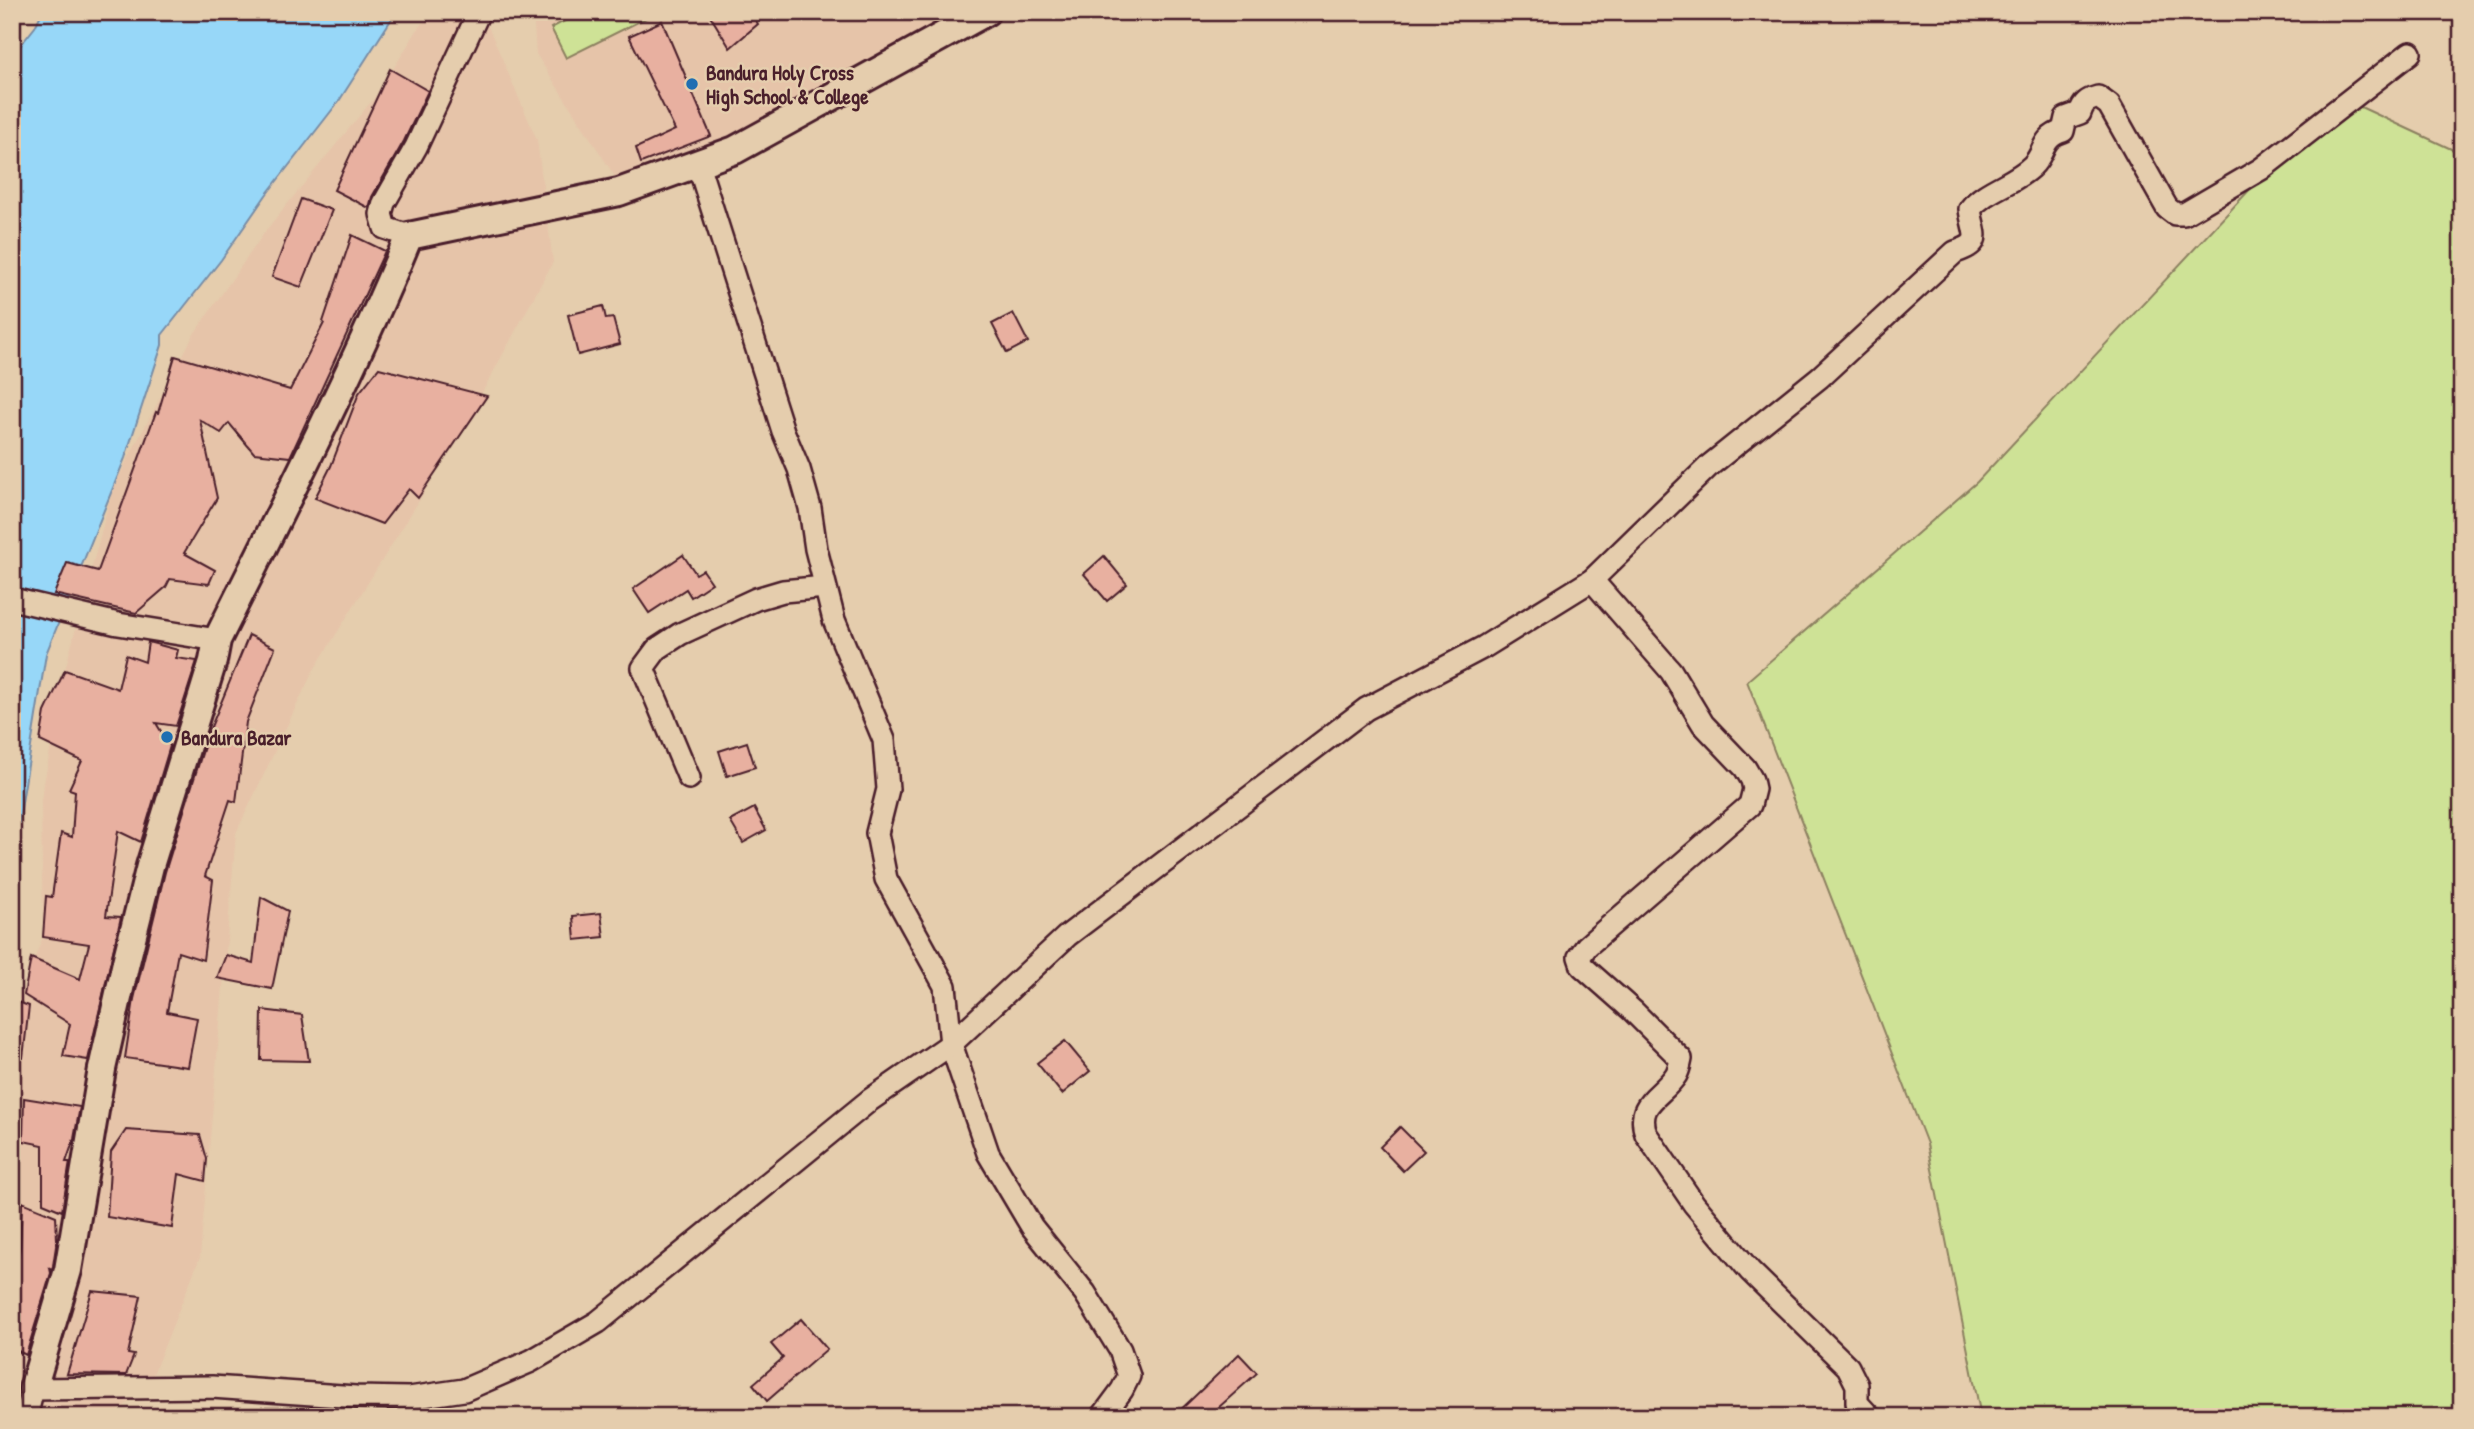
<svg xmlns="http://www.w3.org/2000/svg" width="2474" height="1429" font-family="'Patrick Hand',sans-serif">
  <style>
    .built { fill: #e6c4a9 }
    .green { fill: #cee296; stroke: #8c8060; stroke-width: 2 }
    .water { fill: #97d7f8; stroke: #788da6; stroke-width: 2 }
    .building { fill: #e8b0a0; stroke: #4a1f2b; stroke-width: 2 }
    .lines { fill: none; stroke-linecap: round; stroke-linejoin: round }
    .minor-casing { stroke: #4a1f2b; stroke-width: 26 }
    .tertiary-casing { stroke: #4a1f2b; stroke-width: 32 }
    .minor { stroke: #e5cdad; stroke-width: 21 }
    .tertiary { stroke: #e5cdad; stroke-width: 26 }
    .poi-dot { fill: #1f6fb2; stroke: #e5cdad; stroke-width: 2.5 }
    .labels { text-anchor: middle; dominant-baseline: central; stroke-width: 5; stroke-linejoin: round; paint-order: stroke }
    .poi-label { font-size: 21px; font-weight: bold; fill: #4a1f2b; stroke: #e5cdad; text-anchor: start }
  </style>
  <rect width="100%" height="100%" fill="#e5cdad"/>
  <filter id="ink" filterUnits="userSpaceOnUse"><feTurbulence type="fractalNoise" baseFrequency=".0143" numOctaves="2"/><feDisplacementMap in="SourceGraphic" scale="14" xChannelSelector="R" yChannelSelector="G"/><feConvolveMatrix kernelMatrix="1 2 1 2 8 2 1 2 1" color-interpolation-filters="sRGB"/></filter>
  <g filter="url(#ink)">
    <g class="built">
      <path d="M434 12H482L537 140 553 262 453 446 312 673 236 833 200 1257 148 1387 110 1417H12V1187L15 1174 12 1132V1014L43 937 41 800 65 670 113 487 194 334 267 229 379 92 421 24Z"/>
      <path d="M533 12H962L716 144 657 161 616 178 536 54Z"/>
    </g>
    <g class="green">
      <path d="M582 12H653L654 14 566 58 551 28Z"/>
      <path d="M2337 96 2462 154V1417H1981L1927 1144 1747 681 1977 482Z"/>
    </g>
    <path class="water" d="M42 12H396L339 101 266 195 221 260 162 335V345L125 458 46 654 12 864V56L35 27Z"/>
    <g class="building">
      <path d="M708 12H750L758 24 730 48Z"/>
      <path d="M662 21 711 136 641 163 636 148 675 130 629 36Z"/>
      <path d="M390 69 428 91 404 141 372 197 369 208 334 190Z"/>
      <path d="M301 199 332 210 301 287 272 277Z"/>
      <path d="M352 235 385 251 290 457 254 453 229 423 221 433 200 420 217 498 184 553 215 570 209 584 170 579 166 587 136 613 54 594 67 563 98 571 156 412 158 413 175 356 290 390 324 323 323 322Z"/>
      <path d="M603 306 606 319 613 318 620 344 578 355 568 315Z"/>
      <path d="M1013 313 1028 342 1007 353 992 324Z"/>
      <path d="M379 368 487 396 418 498 409 489 382 524 315 498 331 466 359 393Z"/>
      <path d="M683 555 696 574 703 570 712 583 691 597 686 589 649 613 633 589Z"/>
      <path d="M1104 556 1127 584 1107 601 1084 574Z"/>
      <path d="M249 635 275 648 246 722 236 802 230 800 205 876 213 880 203 960 178 952 167 1012 197 1018 188 1067 125 1058 134 999 165 872 208 734Z"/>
      <path d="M148 642 178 650 176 658 197 661 176 726 156 723 170 746 141 842 118 831 106 916 121 917 88 1060 63 1056 70 1024 24 995 31 958 80 979 89 944 43 937 46 896 52 897 61 833 72 837 75 791 69 789 82 761 40 741 45 712 65 670 118 689 126 655 145 662Z"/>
      <path d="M747 742 755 767 727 776 719 751Z"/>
      <path d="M754 808 766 830 743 843 730 821Z"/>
      <path d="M261 897 288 911 272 989 217 978 226 955 253 963Z"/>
      <path d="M601 913 604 937 575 940 573 916Z"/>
      <path d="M12 1000 29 1006 23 1058H12Z"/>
      <path d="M262 1010 302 1015 309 1061 261 1060Z"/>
      <path d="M1065 1041 1090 1071 1062 1094 1037 1063Z"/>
      <path d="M24 1098 80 1107 74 1139 66 1162H70L62 1211 43 1203V1145L23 1141Z"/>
      <path d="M1400 1127 1424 1151 1403 1171 1380 1147Z"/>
      <path d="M126 1130 200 1135 207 1159 205 1181 179 1174 172 1228 107 1217 111 1152Z"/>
      <path d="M22 1202 56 1216 57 1240 53 1266 52 1269 50 1268 51 1273 26 1355 12 1348V1295L20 1248Z"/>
      <path d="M92 1291 141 1296 128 1354 134 1355 126 1375 67 1374Z"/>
      <path d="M801 1319 827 1349 767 1401 753 1384 783 1358 771 1344Z"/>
      <path d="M1239 1354 1257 1373 1208 1417H1173Z"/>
    </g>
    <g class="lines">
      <defs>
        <g id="minor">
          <path d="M698 164 783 431 799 469 810 508 816 549 834 620 884 740 888 789 877 833 886 879 945 986 951 1044 988 1153 1032 1227 1085 1293 1120 1350 1129 1376 1122 1390 1102 1417"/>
          <path d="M409 236 385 228 381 214 384 203 416 147 479 12"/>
          <path d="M1592 580 1671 671 1703 724 1745 768 1752 780 1754 789 1750 805 1587 946 1579 957 1582 966 1633 1011 1681 1059C1680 1064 1679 1070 1676 1075 1662 1097 1635 1102 1646 1134L1694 1204 1750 1271 1848 1367 1857 1385V1403L1870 1417"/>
          <path d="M12 599 118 624 217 640"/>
          <path d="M689 778 643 668 657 649 680 634 756 599 783 591 825 587"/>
          <path d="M26 1417 33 1389 212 1387 356 1397 409 1398 464 1390 531 1361 598 1322 870 1100 951 1044 1067 936 1366 709 1484 647 1592 580 1709 466 1820 377 1955 252C1985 243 1973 234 1970 209 1986 189 2014 184 2032 166 2046 153 2040 138 2063 131L2066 118 2080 113C2083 103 2087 100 2098 97L2109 105 2167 208 2175 214H2184L2261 169 2410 53"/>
        </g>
        <path id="tertiary" d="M33 1389 68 1270 102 1069 126 962 150 866 213 661 217 640C283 507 352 374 409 236L619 192 735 150 986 12"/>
      </defs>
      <use href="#minor" class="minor-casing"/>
      <use href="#tertiary" class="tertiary-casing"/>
      <use href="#minor" class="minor"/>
      <use href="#tertiary" class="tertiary"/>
    </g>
  </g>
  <g class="poi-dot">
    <circle cx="692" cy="84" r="7"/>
    <circle cx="167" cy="737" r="7"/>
  </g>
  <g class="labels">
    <g class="poi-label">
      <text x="706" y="72">Bandura Holy Cross<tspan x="706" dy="24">High School &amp; College</tspan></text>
      <text x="181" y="737">Bandura Bazar</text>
    </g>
  </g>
  <rect width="2474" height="1429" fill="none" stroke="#e5cdad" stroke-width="42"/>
  <rect x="21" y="21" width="2432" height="1387" fill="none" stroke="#4a1f2b" stroke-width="2.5" filter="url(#ink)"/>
</svg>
